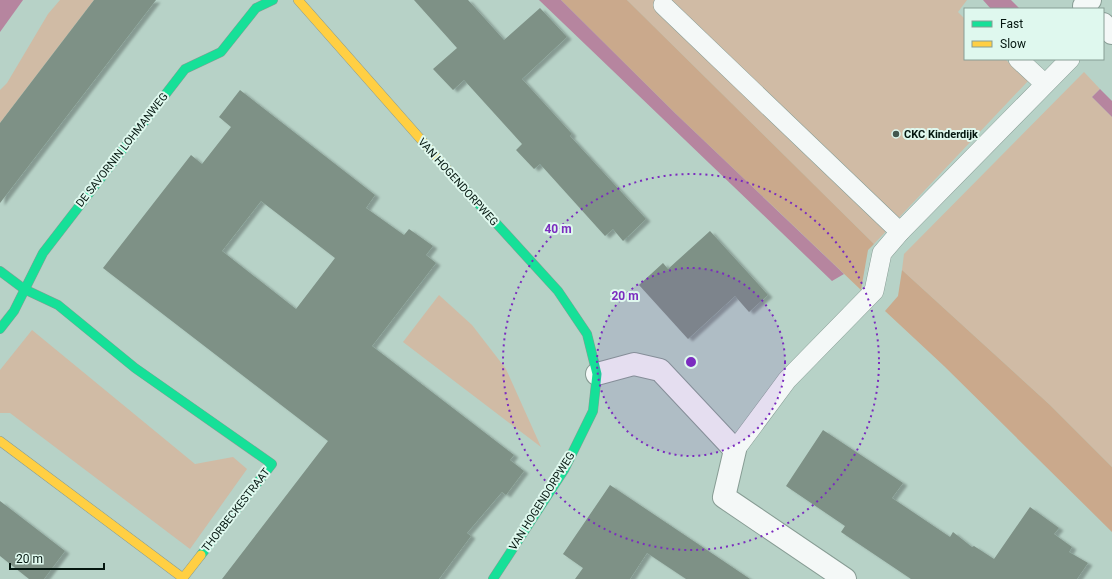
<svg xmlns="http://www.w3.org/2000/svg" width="1112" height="579" font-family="Roboto,sans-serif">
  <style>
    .green { fill: #d0bba5 }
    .forest { fill: #caa98c }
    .water { fill: #b6859f }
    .building { fill: #7e9186; fill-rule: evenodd; filter: url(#shadow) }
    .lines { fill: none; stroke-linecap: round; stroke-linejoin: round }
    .lane-casing { stroke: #879c94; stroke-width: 20 }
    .street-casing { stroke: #879c94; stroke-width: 24 }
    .fast-casing { stroke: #879c94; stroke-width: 10 }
    .slow-casing { stroke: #879c94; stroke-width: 10 }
    .lane { stroke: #f4f8f7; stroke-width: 19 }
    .street { stroke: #f4f8f7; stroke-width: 22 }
    .fast { stroke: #16e098; stroke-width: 9 }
    .slow { stroke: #ffcf43; stroke-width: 9 }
    .ring { fill: none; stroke: #7b2cbf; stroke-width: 2; stroke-dasharray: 2 4 }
    .poi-dot { fill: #43584f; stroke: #dff8ee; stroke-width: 1.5 }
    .labels { text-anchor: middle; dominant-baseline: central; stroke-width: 4; stroke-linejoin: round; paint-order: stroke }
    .poi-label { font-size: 11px; font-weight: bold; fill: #04160f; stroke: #dff8ee; text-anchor: start }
    .street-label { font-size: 11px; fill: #04160f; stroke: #dff8ee }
    .centre { fill: #7b2cbf; stroke: #dff8ee; stroke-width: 2 }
    .ring-label { font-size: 12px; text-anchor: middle; font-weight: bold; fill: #7b2cbf; stroke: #dff8ee; stroke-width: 4; stroke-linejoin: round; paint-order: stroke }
  </style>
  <defs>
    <filter id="shadow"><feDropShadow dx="4.5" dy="2.5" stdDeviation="1" flood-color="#0004"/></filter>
  </defs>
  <rect width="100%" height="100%" fill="#b7d2c7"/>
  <g class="green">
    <path d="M60 0H94L0 123V90L7 83 48 14Z"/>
    <path d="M627 0H967L958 12 965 19V59H1005L1028 81 874 244Z"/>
    <path d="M1084 72 1100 89 1092 97 1112 117V467L1050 405 902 270 904 254Z"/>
    <path d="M439 295 472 325 506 369 541 447 403 342Z"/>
    <path d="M32 330 195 464 233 457 247 469 190 549 10 413H0V370Z"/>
  </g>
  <g class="forest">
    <path d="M561 0H627L874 244 868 250 861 290 676 114Z"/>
    <path d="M902 270 1050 405 1112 467V532L944 366 885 311 898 296Z"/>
  </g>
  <g class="water">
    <path d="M0 0H23L0 32Z"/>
    <path d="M539 0H561L676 114 844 274 832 281Z"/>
    <path d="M983 0H1011L1020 9H991Z"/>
    <path d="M1100 89 1112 101V117L1092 97Z"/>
  </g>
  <g class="building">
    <path d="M94 0H156L0 203V123Z"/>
    <path d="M414 0H468L504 40 540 8 567 37 522 79 572 134 570 136 646 219 623 241 613 229 605 236 540 164 534 169 516 150 522 144 464 80 453 90 433 69 457 48Z"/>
    <path d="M240 90 375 195 366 208 404 235 409 229 433 246 426 255 436 263 372 346 514 455 510 460 524 471 506 495 502 492 467 533 471 536 439 579H222L328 441 103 268 191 155 202 164 231 127 219 117ZM261 201 335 258 296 309 222 251Z"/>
    <path d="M710 231 768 295 749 312 735 296 688 339 639 285 663 263 668 269Z"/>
    <path d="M823 430 903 483 892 498 950 537 953 532 972 547 974 546 994 559 1030 507 1059 528 1054 534 1072 547 1069 552 1088 563 1077 579H911L841 532 845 526 786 486Z"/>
    <path d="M610 485 704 548 750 579H686L647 553 630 579H575L583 568 563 554Z"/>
    <path d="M0 501 65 551 44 579H29L0 556Z"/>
  </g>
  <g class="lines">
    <defs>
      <g id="lane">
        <path d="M663 5 900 232"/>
        <path d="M1018 59 1045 84"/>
        <path d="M735 450 787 380 874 291 882 253 900 232 1070 59"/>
      </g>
      <g id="street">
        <path d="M1087 9 1084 6 1090 0"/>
        <path d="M1103 24 1112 33"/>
        <path d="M597 374 634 364 660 370 735 450 724 497 845 579"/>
      </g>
      <g id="fast">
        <path d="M454 177 558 291 587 334 597 374 593 411 564 470 493 579"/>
        <path d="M0 271 24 289 58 305 135 368 272 464 201 555"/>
        <path d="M0 329 14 311 43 253 185 69 221 52 256 8 273 0"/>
      </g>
      <g id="slow">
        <path d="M298 0 454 177"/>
        <path d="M0 441 183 578 201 555"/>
      </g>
    </defs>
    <use href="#lane" class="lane-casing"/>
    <use href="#street" class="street-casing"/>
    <use href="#fast" class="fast-casing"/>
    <use href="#slow" class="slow-casing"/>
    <use href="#lane" class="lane"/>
    <use href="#street" class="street"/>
    <use href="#fast" class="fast"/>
    <use href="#slow" class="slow"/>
  </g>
  <circle cx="691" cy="362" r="94" fill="#7b2cbf" fill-opacity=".12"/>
  <g class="ring">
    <circle cx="691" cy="362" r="94"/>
    <circle cx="691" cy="362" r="188"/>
  </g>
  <circle class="poi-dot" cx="896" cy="134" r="4"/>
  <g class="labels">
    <g class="poi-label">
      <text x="904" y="134">CKC Kinderdijk</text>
    </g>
    <g class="street-label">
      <text transform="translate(122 150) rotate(-52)">DE SAVORNIN LOHMANWEG</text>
      <text transform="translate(458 182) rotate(48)">VAN HOGENDORPWEG</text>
      <text transform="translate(542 501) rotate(-58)">VAN HOGENDORPWEG</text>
      <text transform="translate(236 510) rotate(-52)">THORBECKESTRAAT</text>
    </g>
  </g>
  <circle cx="691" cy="362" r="6" class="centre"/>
  <g class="ring-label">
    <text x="558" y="233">40 m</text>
    <text x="625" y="300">20 m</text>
  </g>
  <rect x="964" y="8" width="140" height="52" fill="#dff8ee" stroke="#879e95"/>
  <rect x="972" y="21" width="20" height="6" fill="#16e098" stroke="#879e95"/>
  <text x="1000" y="28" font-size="12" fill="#04160f">Fast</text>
  <rect x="972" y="41" width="20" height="6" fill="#ffcf43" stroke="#879e95"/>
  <text x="1000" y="48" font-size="12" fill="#04160f">Slow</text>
  <path d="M10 563v6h94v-6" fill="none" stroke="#04160f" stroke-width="2"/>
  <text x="16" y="563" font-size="12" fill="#04160f" stroke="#dff8ee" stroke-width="3" paint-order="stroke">20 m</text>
</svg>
